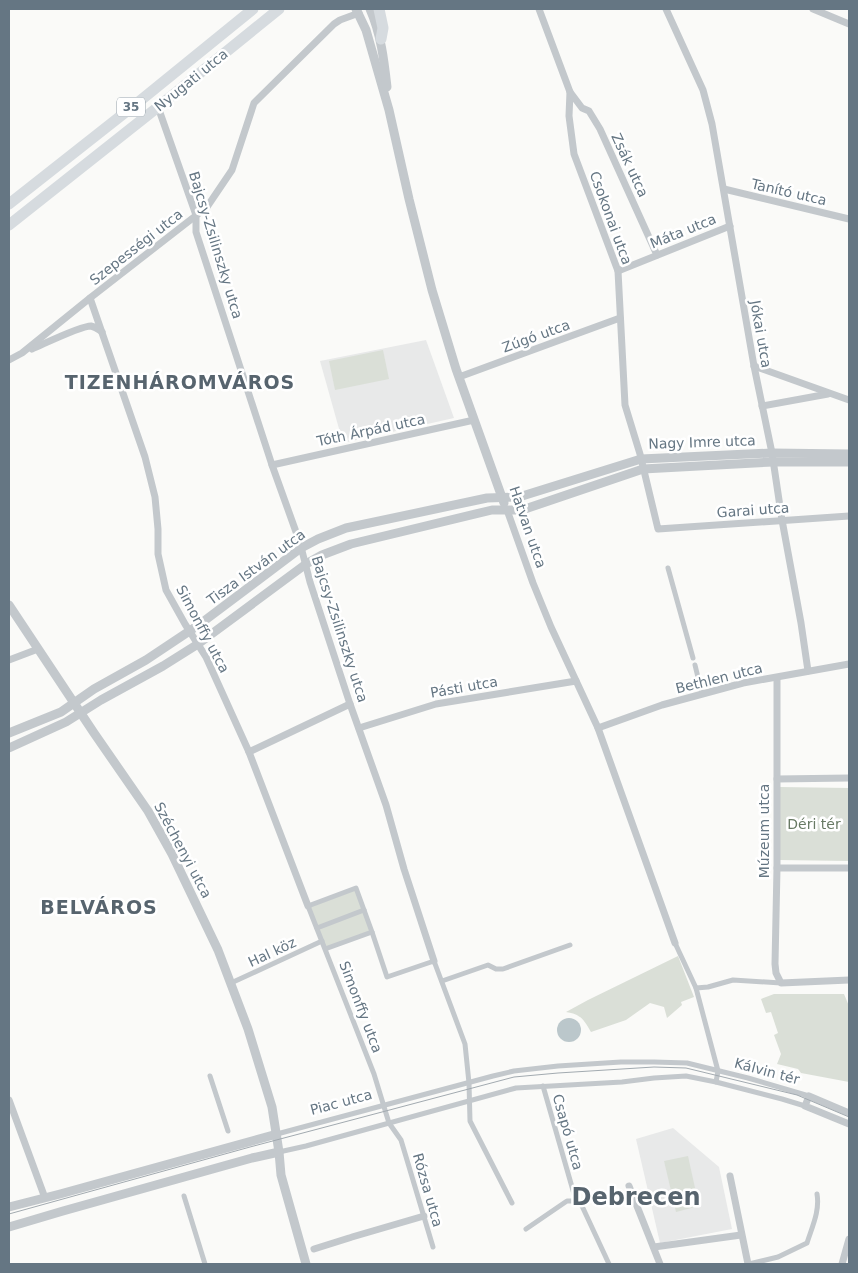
<svg xmlns="http://www.w3.org/2000/svg" width="858" height="1273" font-family="'DejaVu Sans',sans-serif">
  <style>
    .built { fill: #e8e9e9 }
    .green { fill: #dadfd7 }
    .water { fill: #bbc7cb }
    .lines { fill: none; stroke-linecap: round; stroke-linejoin: round }
    .pedestrian { stroke: #c3c8cc; stroke-width: 5 }
    .minor { stroke: #c3c8cc; stroke-width: 7 }
    .tertiary { stroke: #c3c8cc; stroke-width: 9 }
    .primary { stroke: #d6dbdf; stroke-width: 11 }
    .tram { stroke: #a2aab0; stroke-width: 1 }
    .labels { text-anchor: middle; dominant-baseline: central; stroke-width: 5; stroke-linejoin: round; paint-order: stroke }
    .shield { fill: #fff; stroke: #939fa8; stroke-width: 1 }
    .shield-label { font-size: 12px; font-weight: bold; fill: #657683 }
    .street-label { font-size: 14px; fill: #657683; stroke: #fff }
    .park-label { font-size: 14px; fill: #687a64; stroke: #fff }
    .district-label { font-size: 19px; font-weight: bold; letter-spacing: 1px; fill: #57646e; stroke: #fff }
    .town-label { font-size: 24px; font-weight: bold; fill: #57646e; stroke: #fff }
  </style>
  <rect width="100%" height="100%" fill="#fafaf8"/>
  <g class="built">
    <path d="M426 340 454 418 343 443 320 361Z"/>
    <path d="M673 1128 719 1167 732 1229 660 1243 636 1139Z"/>
  </g>
  <g class="green">
    <path d="M383 350 389 379 335 390 329 361Z"/>
    <path d="M780 787 849 788V861L779 860Z"/>
    <path d="M356 888 372 932 325 949 308 906Z"/>
    <path d="M678 956 694 997 681 1002 682 1005 667 1018 664 1007 650 1003 626 1020 591 1032C584 1020 581 1014 566 1012L588 1000Z"/>
    <path d="M774 994H844L849 1006V1082L801 1073 798 1069 777 1064 781 1054 774 1035 778 1033 771 1012 766 1013 761 999Z"/>
    <path d="M688 1156 699 1206 676 1212 664 1161Z"/>
  </g>
  <circle class="water" cx="569" cy="1030" r="12"/>
  <g class="lines">
    <g class="pedestrian">
      <path d="M668 568 693 658"/>
      <path d="M695 665 702 694"/>
      <path d="M317 928 364 910"/>
      <path d="M372 932 387 977 434 961 465 1044 469 1083 470 1121 512 1203"/>
      <path d="M675 943 696 988 718 1071 716 1082"/>
      <path d="M325 949 372 932 356 888 308 906 374 1074 389 1123 401 1140 433 1247"/>
      <path d="M442 981 488 965 496 969H503L570 945"/>
      <path d="M231 983 322 941"/>
      <path d="M696 988 708 987 733 980 781 983"/>
      <path d="M210 1076 228 1131"/>
      <path d="M543 1086 576 1201 582 1206 609 1264"/>
      <path d="M277 1134 493 1076 514 1071 558 1066 621 1062H654L687 1063 748 1078 809 1096"/>
      <path d="M279 1152 306 1146 516 1088 622 1082 654 1078 686 1076 716 1082 782 1099 805 1106"/>
      <path d="M184 1196 205 1264"/>
      <path d="M526 1229 564 1203 567 1201H576"/>
      <path d="M749 1264 778 1257 807 1243C812 1227 820 1211 817 1194"/>
    </g>
    <g class="minor">
      <path d="M539 9 570 92 569 116 574 154 618 271 625 405 640 454 658 529 849 516"/>
      <path d="M666 9 703 90 712 124 754 366 772 453 782 520 801 623 808 671"/>
      <path d="M813 9 849 24"/>
      <path d="M570 92 582 108 589 111 600 129 657 255"/>
      <path d="M158 107 196 215V232L272 465 300 543 310 582 350 704 386 805 404 869 434 961"/>
      <path d="M724 189 849 219"/>
      <path d="M618 271 730 226"/>
      <path d="M90 298 145 457 155 497 158 529V554L166 590 185 624 206 657 249 752 308 906"/>
      <path d="M32 349C44 344 80 326 91 326 96 327 98 329 102 332"/>
      <path d="M9 360 22 353 90 298 207 207 232 170 254 103 334 24 340 20 359 13"/>
      <path d="M754 366 849 400"/>
      <path d="M459 377 620 318"/>
      <path d="M762 406 828 394"/>
      <path d="M272 465 474 420"/>
      <path d="M507 510 533 583 551 627 598 728 675 943"/>
      <path d="M9 660 38 649"/>
      <path d="M777 678V868L775 964 776 973 781 983 849 980"/>
      <path d="M359 728 436 704 576 681"/>
      <path d="M598 728 662 705 743 683 849 664"/>
      <path d="M249 752 350 704"/>
      <path d="M777 779 849 778"/>
      <path d="M777 868H849"/>
      <path d="M9 1100 45 1198"/>
      <path d="M849 1113 809 1096 805 1106 849 1124"/>
      <path d="M730 1176 748 1264"/>
      <path d="M629 1186 660 1264"/>
      <path d="M352 1237 424 1216"/>
      <path d="M654 1247 741 1235"/>
      <path d="M314 1249 349 1238"/>
      <path d="M842 1264 849 1239"/>
    </g>
    <g class="tertiary">
      <path d="M356 9 366 30 389 110 409 199 432 290 456 369 504 503"/>
      <path d="M370 9C381 34 384 60 387 87"/>
      <path d="M9 605 94 733 148 811 172 854 218 950 248 1029 272 1107 279 1152 281 1175 306 1264"/>
      <path d="M9 733 61 712 94 689 146 660 200 624 301 548 318 539 346 528 487 498 519 497 641 459 772 453 849 454"/>
      <path d="M9 748 66 722 101 700 163 666 198 644 306 564 322 555 351 544 492 510H522L643 469 773 462H849"/>
      <path d="M9 1207 60 1194 277 1134"/>
      <path d="M9 1227 63 1211 252 1158 279 1152"/>
    </g>
    <g class="primary">
      <path d="M379 9 383 28 381 39"/>
      <path d="M9 204 141 100 253 9"/>
      <path d="M9 225 158 107 279 9"/>
    </g>
    <path class="tram" d="M9 1214 250 1147 514 1077 558 1073 654 1067 686 1068 797 1095 849 1117"/>
  </g>
  <g class="labels">
    <rect class="shield" x="117" y="97.5" width="28" height="19" rx="4"/>
    <g class="shield-label">
      <text x="131" y="107">35</text>
    </g>
    <g class="street-label">
      <text transform="translate(191 80) rotate(-39)">Nyugati utca</text>
      <text transform="translate(630 165) rotate(65)">Zsák utca</text>
      <text transform="translate(789 192) rotate(13)">Tanító utca</text>
      <text transform="translate(611 218) rotate(70)">Csokonai utca</text>
      <text transform="translate(683 231) rotate(-22)">Máta utca</text>
      <text transform="translate(216 245) rotate(73)">Bajcsy-Zsilinszky utca</text>
      <text transform="translate(136 247) rotate(-38)">Szepességi utca</text>
      <text transform="translate(761 334) rotate(80)">Jókai utca</text>
      <text transform="translate(536 336) rotate(-20)">Zúgó utca</text>
      <text transform="translate(371 430) rotate(-12)">Tóth Árpád utca</text>
      <text transform="translate(702 442) rotate(-2)">Nagy Imre utca</text>
      <text transform="translate(753 510) rotate(-4)">Garai utca</text>
      <text transform="translate(528 527) rotate(71)">Hatvan utca</text>
      <text transform="translate(256 567) rotate(-36)">Tisza István utca</text>
      <text transform="translate(203 629) rotate(62)">Simonffy utca</text>
      <text transform="translate(340 629) rotate(72)">Bajcsy-Zsilinszky utca</text>
      <text transform="translate(719 678) rotate(-14)">Bethlen utca</text>
      <text transform="translate(464 687) rotate(-10)">Pásti utca</text>
      <text transform="translate(764 831) rotate(-90)">Múzeum utca</text>
      <text transform="translate(183 850) rotate(62)">Széchenyi utca</text>
      <text transform="translate(272 952) rotate(-25)">Hal köz</text>
      <text transform="translate(361 1007) rotate(69)">Simonffy utca</text>
      <text transform="translate(767 1071) rotate(15)">Kálvin tér</text>
      <text transform="translate(341 1102) rotate(-15)">Piac utca</text>
      <text transform="translate(568 1132) rotate(74)">Csapó utca</text>
      <text transform="translate(428 1190) rotate(74)">Rózsa utca</text>
    </g>
    <g class="park-label">
      <text x="814" y="824">Déri tér</text>
    </g>
    <g class="district-label">
      <text x="180" y="382">TIZENHÁROMVÁROS</text>
      <text x="99" y="907">BELVÁROS</text>
    </g>
    <g class="town-label">
      <text x="636" y="1197">Debrecen</text>
    </g>
  </g>
  <rect width="858" height="1273" fill="none" stroke="#657683" stroke-width="20"/>
</svg>
